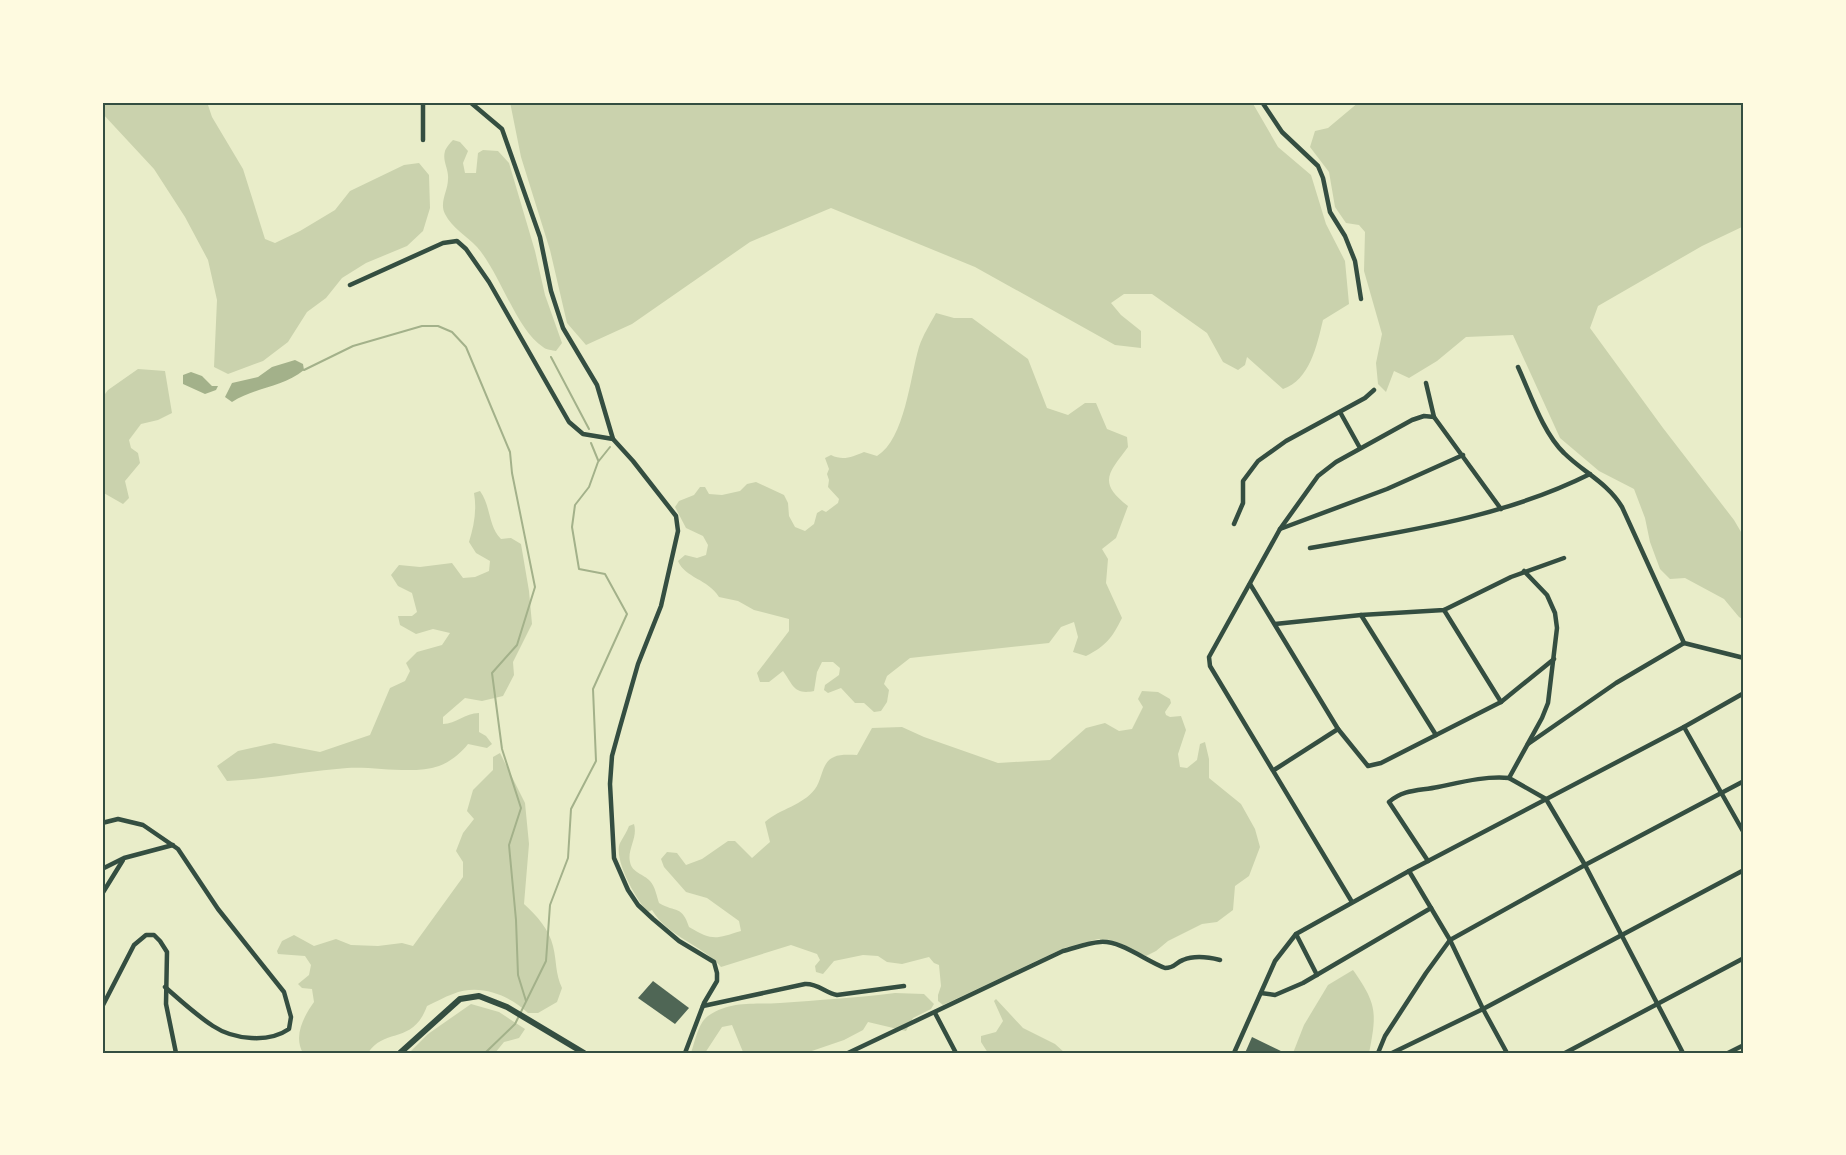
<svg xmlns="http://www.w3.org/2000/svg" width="1846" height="1155" font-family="'Exo 2',sans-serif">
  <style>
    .green { fill: #cad2ad }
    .water { fill: #a3b18a }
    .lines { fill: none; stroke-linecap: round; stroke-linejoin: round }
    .stream { stroke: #a3b18a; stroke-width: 2 }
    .building { fill: #4f6655 }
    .minor { stroke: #344e41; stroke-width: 4.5 }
    .tertiary { stroke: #344e41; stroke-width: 6 }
    .neatline { fill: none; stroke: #344e41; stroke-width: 2 }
  </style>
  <rect width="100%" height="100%" fill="#e9edc9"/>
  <g class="green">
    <path d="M102 102H207L212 117 243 169 265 239 275 243 300 231 335 210 350 191 404 165 419 163 429 175 430 208 423 231 407 246 366 263 342 278 326 298 307 312 288 342 263 361 228 374 214 367 217 300 208 260 185 217 154 169 102 113Z"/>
    <path d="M510 102H1252L1278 147 1311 175 1326 224 1345 261 1349 304 1323 320C1317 345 1310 380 1283 389L1247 357 1245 365 1238 370 1223 362 1207 333 1152 294H1124L1111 303 1121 315 1141 331V348L1115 345 975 267 831 208 750 242 632 324 586 345 567 323 550 250 521 157Z"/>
    <path d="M1359 102H1744V226L1702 246 1598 306 1590 328 1663 428 1734 520 1744 537V620L1739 617 1724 599 1685 578 1670 579 1660 569 1650 542 1645 518 1634 489 1599 471 1560 438 1513 335 1466 337 1437 361 1409 378 1394 371 1386 392 1378 384 1376 363 1382 334 1364 271 1365 232 1359 225 1346 223 1335 207 1329 172 1310 147 1315 131 1328 128Z"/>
    <path d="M453 140 460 142 468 151 463 163 465 173H476L478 153 483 150 498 151 509 163 535 251 545 295 562 343 556 351C552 350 546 350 543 347 517 331 500 273 477 247 467 236 452 228 445 214 439 202 448 191 448 179 449 169 442 161 445 151 446 148 450 143 453 140Z"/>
    <path d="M936 313 954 318H972L1028 359 1047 408 1068 415 1085 403H1096L1107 429 1127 437 1128 447C1109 473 1097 482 1128 506L1116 538 1102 549 1108 559 1106 583 1122 618C1112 638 1106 646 1086 656L1073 652 1078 637 1074 622 1061 627 1049 643 910 658 887 676 884 684 889 690 887 702 881 711 874 712 864 703H855L841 688 828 693 824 690 825 685 839 675 840 668 833 662H822L817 672 814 691C794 695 793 685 783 671L769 682H760L757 673 789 631V619L754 610 738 601 719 597C708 579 685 578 678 561L685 555 697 558 706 555 708 545 703 536 686 528 675 507 679 501 694 495 700 487H705L709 494 722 495 740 491 747 484 756 482 784 495 788 503 789 516 795 527 805 531 814 524 817 513 822 510 826 512 838 503 839 499 828 487 829 480 827 474 829 469 825 458 831 455C843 461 852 457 864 452L877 456C905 439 910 377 919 347 923 335 930 324 936 313Z"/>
    <path d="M138 369 165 371 172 413 158 420 141 424 129 440 131 448 138 453 140 463 125 481 129 498 123 504 102 492V398L108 390Z"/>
    <path d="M480 491C491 506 488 526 501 539L511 538 521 544 529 591 532 624 513 662 514 675 503 696 482 701 465 698 443 717V724C456 724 465 713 479 713V732L486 736 492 744 487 748 468 744C461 753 450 762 439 766 413 775 374 766 347 768 307 771 268 779 227 781L217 766 238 751 274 743 320 752 370 735 390 688 405 681 410 671 406 663 417 652 442 645 450 633 433 629 416 634 400 625 398 616H412L417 612 412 593 398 586 391 575 399 565 420 567 452 563 463 578 475 577 489 571 490 561 476 553 469 542C474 526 477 510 474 493Z"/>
    <path d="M1142 691 1158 692 1170 699 1171 703 1165 712 1166 715 1170 717 1181 716 1186 730 1178 754 1180 767 1187 768 1197 760 1200 744 1205 742 1209 759V778L1241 804 1255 829 1260 847 1249 876 1235 886 1233 910 1217 922 1202 924 1168 941 1156 951 1146 956 1111 940 1098 939 1064 948 943 1005 938 1001V995L941 986 939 965 934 963 929 957 902 964 887 962 878 956 863 955 834 961 823 974 816 972 815 966 820 960 817 954 791 945 721 967C701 944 668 937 652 910L648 912C636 900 613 859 620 843 623 837 627 832 629 826L634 824C638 838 627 849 630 862 632 873 644 874 650 881 655 886 657 897 659 903 676 913 682 905 689 927 713 941 715 939 741 931L739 921 707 898 686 892 664 867 661 859 667 852 677 853 686 865 702 859 728 841H735L752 858 770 842 765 822C781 808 802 806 815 789 822 780 822 761 834 757 840 754 850 755 857 755L872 728 902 727 924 737 998 763 1050 760 1086 728 1105 723 1119 731 1132 729 1143 707 1138 699Z"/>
    <path d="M500 753 525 803 529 844 524 904C537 916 549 929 553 946 557 962 555 973 562 988L557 1002 538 1013H528C509 995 479 983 453 994 444 997 436 1002 427 1006 413 1045 385 1027 368 1053H303C293 1036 304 1016 314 1002L312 989 302 988 298 984 309 975 311 965 305 956 278 954 277 951 282 941 294 935 314 946 336 939 351 945 378 946 402 943 413 946 463 877V862L456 851 463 833 474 819 467 811 473 790 493 770V757Z"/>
    <path d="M1353 970C1377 1004 1377 1013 1369 1053H1293L1304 1025 1328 985Z"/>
    <path d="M895 993 924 994 934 1004 931 1009 913 1018 906 1031 868 1022 863 1030 844 1040 806 1053H746L743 1052 732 1025 722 1027 705 1053H691C695 1042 698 1023 708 1016 732 1000 754 1005 780 1003 818 1000 857 998 895 993Z"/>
    <path d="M996 999 1023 1028 1055 1044 1065 1053H988L981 1042V1036L996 1032 1003 1021 994 1001Z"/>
    <path d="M471 1004 499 1012 525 1029 519 1038 504 1042 495 1053H409L428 1034Z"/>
  </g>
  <g class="water">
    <path d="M295 360 303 364 304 370C282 388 255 387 232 402L225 397 232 383 258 377 272 367Z"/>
    <path d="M191 372 202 376 212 386H218L216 390 205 394 183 384V375Z"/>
  </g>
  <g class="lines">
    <g class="stream">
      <path d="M551 357 589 429"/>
      <path d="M304 370 353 346 422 326H438L452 332 466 347 510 452 512 473 535 587 517 645 492 673 502 749 521 808 509 845 516 920 518 975 526 1001"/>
      <path d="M591 443 598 460"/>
      <path d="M485 1053 515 1024 546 961 550 905 568 858 571 809 596 761 593 689 627 614 605 574 579 569 572 527 575 505 589 487 598 462 610 447"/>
    </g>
  </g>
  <g class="building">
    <path d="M653 981 689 1008 675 1024 638 998Z"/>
    <path d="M1252 1037 1285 1053H1245Z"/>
  </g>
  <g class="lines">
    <g class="minor">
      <path d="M470 102 502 129 540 237 551 291 563 328 597 385 613 439 633 461 676 516 678 531 661 606 638 664 620 727 612 756 610 784 614 858 628 890 638 905 653 919 679 941 714 962 717 973V981L704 1003 685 1053"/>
      <path d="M1262 102 1282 132 1318 166 1323 178 1330 212 1345 236 1355 261 1361 299"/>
      <path d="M423 140V102"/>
      <path d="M350 285 443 243 457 241 466 249 489 282 569 422 583 434 613 439"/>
      <path d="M1518 367C1530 393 1543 433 1564 453 1583 472 1608 483 1622 507L1684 643 1744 658"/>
      <path d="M1426 383 1434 417 1501 509"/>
      <path d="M1340 412 1360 448"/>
      <path d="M1234 524 1243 503V481L1258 461 1286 441 1365 398 1374 390"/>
      <path d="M1280 529 1387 489 1463 455"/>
      <path d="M1310 548C1406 531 1502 518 1590 474"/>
      <path d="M1250 584 1338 729 1368 766 1381 763 1501 702 1554 659"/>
      <path d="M1444 610 1501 702"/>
      <path d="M1361 615 1436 735"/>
      <path d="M1275 624 1361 615 1444 610 1511 577 1564 558"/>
      <path d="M1684 727 1744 833"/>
      <path d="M1528 744 1616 683 1684 643"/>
      <path d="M1274 770 1338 729"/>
      <path d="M1509 778 1542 718 1548 703 1557 628 1555 613 1547 595 1524 571"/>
      <path d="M102 823 118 819 143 825 178 849 218 909 284 992 291 1017 289 1029C269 1043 234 1040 213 1026 196 1015 181 1001 165 987"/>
      <path d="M1428 861 1389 802C1404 789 1419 791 1438 787 1462 782 1484 776 1509 778L1546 799 1585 865 1683 1053"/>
      <path d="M102 869 124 858 173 845"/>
      <path d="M1409 871 1450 940 1483 1009 1507 1053"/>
      <path d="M102 894 123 860"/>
      <path d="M1352 902 1210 666 1209 657 1280 529 1318 476 1336 462 1412 420 1424 416 1434 417"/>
      <path d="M1296 934 1317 975"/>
      <path d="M1261 993 1275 995 1303 983 1431 908"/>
      <path d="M703 1006 805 984C817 983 826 993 837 995L904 986"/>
      <path d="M102 1007 134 945 146 935H154L160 941 167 952 166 1004 176 1053"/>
      <path d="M935 1013 956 1053"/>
      <path d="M848 1053 1063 951C1075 948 1087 943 1100 942 1120 940 1146 961 1165 968 1175 968 1176 962 1183 960 1195 955 1208 957 1220 960"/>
      <path d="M1234 1053 1275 961 1296 934 1409 871 1684 727 1744 693"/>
      <path d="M1378 1053 1385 1036 1426 973 1450 940 1585 865 1744 781"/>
      <path d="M1392 1053 1483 1009 1744 870"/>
      <path d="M1565 1053 1744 958"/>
      <path d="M1728 1053 1744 1045"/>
    </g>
    <path class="tertiary" d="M400 1053 460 999 479 996 507 1007 584 1053"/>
  </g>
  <rect width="1846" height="1155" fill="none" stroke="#fefae0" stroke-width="207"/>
  <rect x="104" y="104" width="1638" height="948" class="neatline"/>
</svg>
